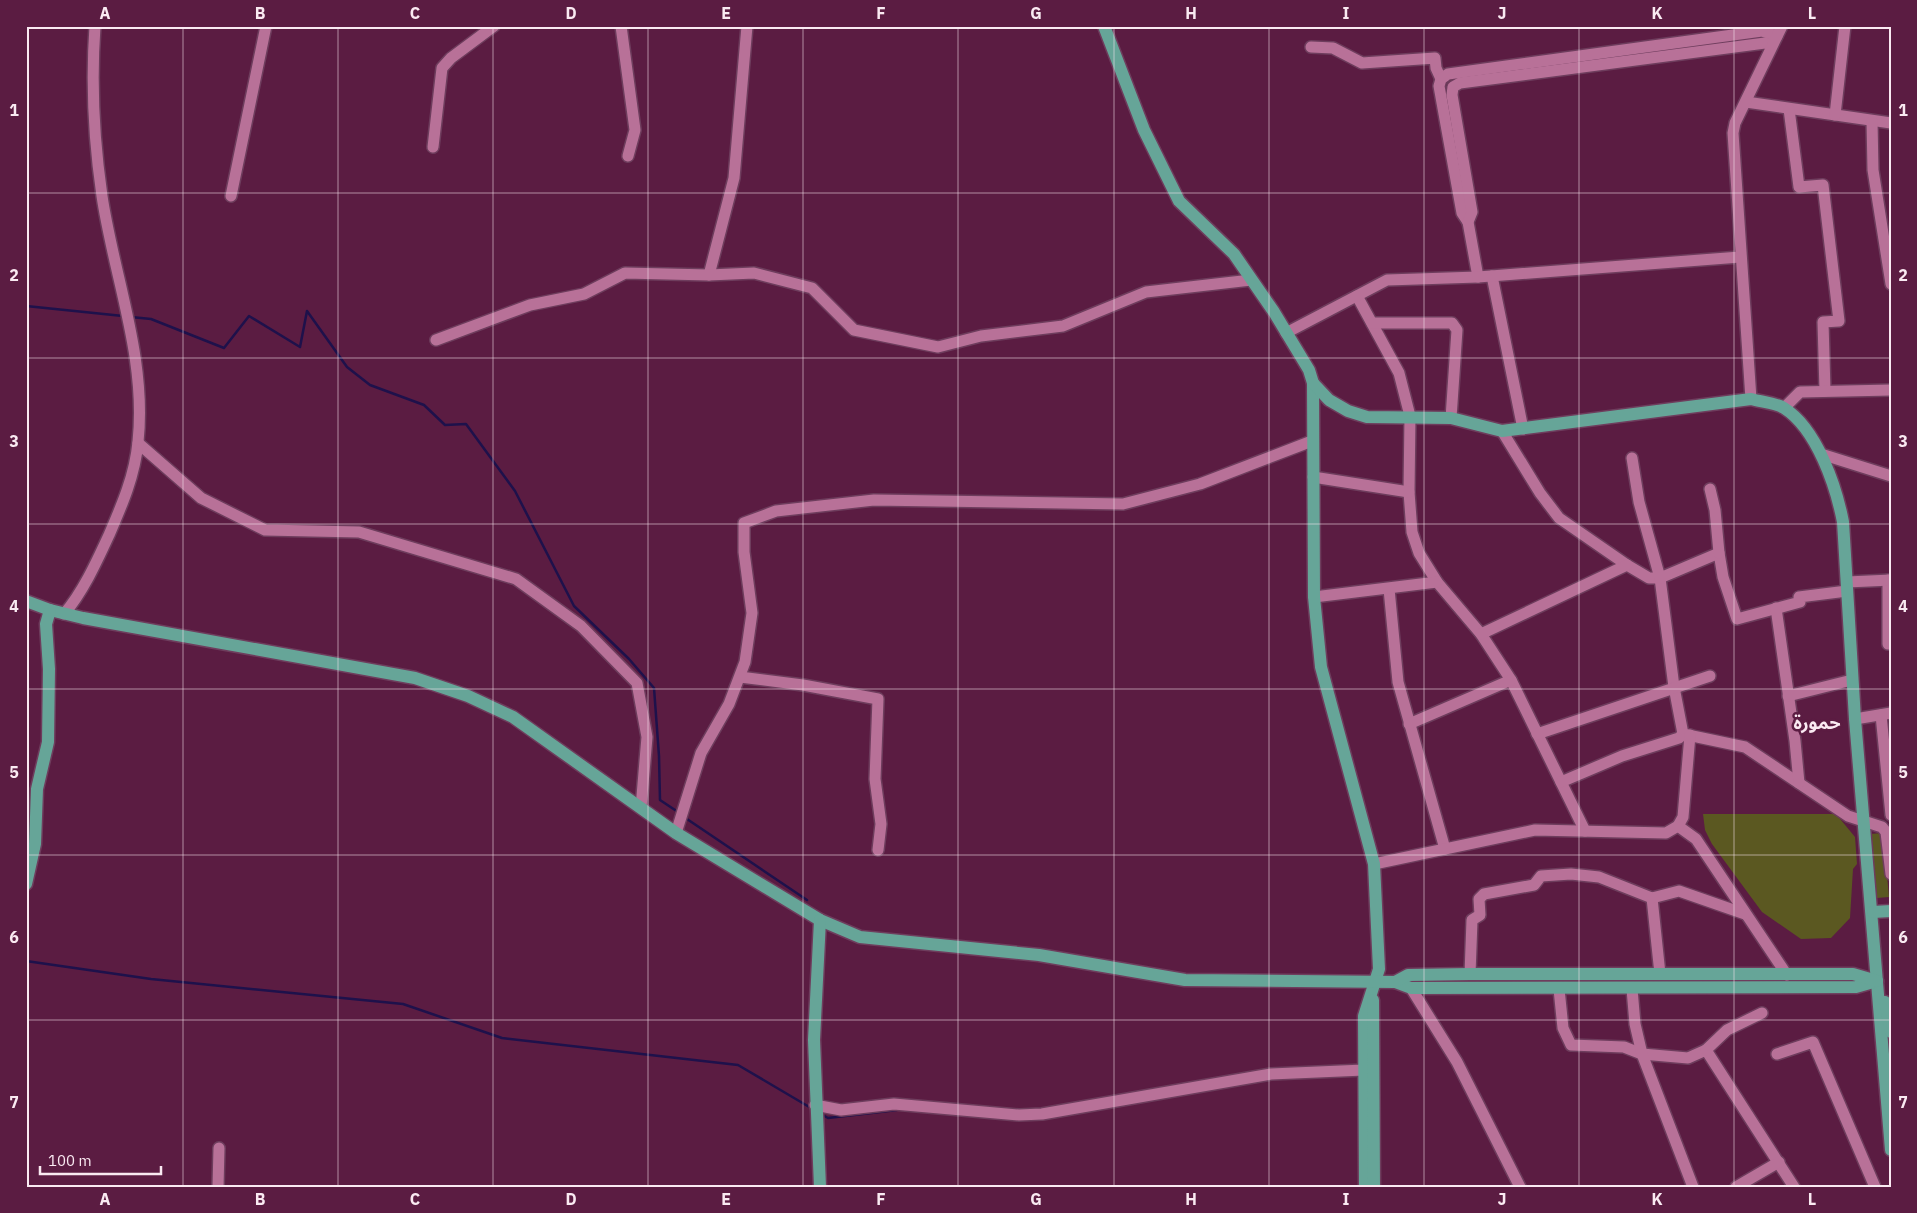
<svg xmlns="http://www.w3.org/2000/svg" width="1917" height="1213" font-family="'IBM Plex Sans','Noto Sans Arabic',sans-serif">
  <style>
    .green { fill: #5b5821 }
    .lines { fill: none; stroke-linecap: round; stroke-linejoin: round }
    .stream { stroke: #1e114b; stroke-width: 2.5 }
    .minor-casing { stroke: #6e3d5d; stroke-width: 14 }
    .major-casing { stroke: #6e3d5d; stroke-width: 15 }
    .minor { stroke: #b87198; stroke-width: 11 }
    .major { stroke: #66a598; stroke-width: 12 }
    .grid { fill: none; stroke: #faeaf2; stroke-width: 1; stroke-opacity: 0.55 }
    .labels { text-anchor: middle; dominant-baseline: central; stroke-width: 5; stroke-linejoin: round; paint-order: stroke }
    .quarter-label { font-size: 18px; font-weight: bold; fill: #faeaf2; stroke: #5b1c42 }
    .neatline { fill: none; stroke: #faeaf2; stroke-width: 2 }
    .grid-label { font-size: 16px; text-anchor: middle; font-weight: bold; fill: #faeaf2 }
  </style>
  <rect width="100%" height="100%" fill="#5b1c42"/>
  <g class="green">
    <path d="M1703 814H1836L1855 837 1857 864 1853 869 1850 918 1831 938 1801 939 1762 912 1712 844 1705 830Z"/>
    <path d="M1883 833 1889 897 1877 898 1870 834Z"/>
  </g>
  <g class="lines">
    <g class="stream">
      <path d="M26 306 123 316"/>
      <path d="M131 317 151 319 224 348 249 316 300 347 307 311 347 367 370 385 424 405 445 425 466 424 515 491 574 606 629 659 654 688 659 756 660 800 678 812"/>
      <path d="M684 817 807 900"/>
      <path d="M26 961 151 979 403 1004 502 1038 738 1065 811 1108"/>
      <path d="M821 1114 828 1118 897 1110"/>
    </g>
    <defs>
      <g id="minor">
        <path d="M621 26 635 130 628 156"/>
        <path d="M1311 47 1333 48 1362 63 1435 58 1436 68 1441 79"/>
        <path d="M1746 102 1891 123"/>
        <path d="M1789 109 1799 187 1823 185 1839 321 1823 322 1825 391"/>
        <path d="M1835 115 1845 26"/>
        <path d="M1872 121 1873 170 1891 284"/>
        <path d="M433 147 442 68 451 58 494 26"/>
        <path d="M231 196 266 26"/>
        <path d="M1468 222 1462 213 1439 86 1441 79 1448 74 1762 31 1777 36"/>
        <path d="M709 275 734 178 747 26"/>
        <path d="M1492 276 1523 429"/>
        <path d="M1478 277 1468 222 1472 212 1452 95 1453 87 1460 83 1765 43 1772 45"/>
        <path d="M1357 296 1399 373 1410 416 1409 492 1412 532 1419 553 1437 582 1481 634 1511 680 1585 831"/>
        <path d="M1372 323H1452L1457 330 1451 418"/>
        <path d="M1286 333 1387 280 1478 277 1740 257"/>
        <path d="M436 340 530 305 584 294 625 273 709 275 754 273 812 288 854 330 938 347 981 336 1063 326 1146 292 1251 280"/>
        <path d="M1751 399 1733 133 1735 123 1782 26"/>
        <path d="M1784 408 1800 392 1891 390"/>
        <path d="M1502 431 1540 493 1559 518 1627 565 1649 578H1660L1674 687 1683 734 1745 747 1848 816 1882 827 1886 832 1891 874"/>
        <path d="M138 443 201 498 265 530 359 532 516 579 581 626 637 683 647 737 641 808"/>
        <path d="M1821 454 1891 476"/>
        <path d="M1632 458 1639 502 1660 578 1719 553 1723 577 1737 619 1800 602 1799 597 1847 591"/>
        <path d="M1313 477 1409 492"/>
        <path d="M1710 489 1715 510 1719 553"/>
        <path d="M1888 580V644L1891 643"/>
        <path d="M1847 582 1891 580"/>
        <path d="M1389 589 1398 682 1445 849"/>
        <path d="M1314 597 1437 582"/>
        <path d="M1776 608 1795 741 1799 783"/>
        <path d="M64 614C83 592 97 561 109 535 122 505 135 475 138 442 147 358 114 277 102 196 94 141 91 82 95 26"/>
        <path d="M1481 634 1627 565"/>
        <path d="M740 677 803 685 878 699 875 779 881 824 878 850"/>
        <path d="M1788 696 1852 680"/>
        <path d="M1881 715 1891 815"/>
        <path d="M1855 719 1891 713"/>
        <path d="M1409 724 1511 680"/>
        <path d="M1537 734 1710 676"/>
        <path d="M1561 782 1622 756 1679 738 1683 734"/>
        <path d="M1678 826 1696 839 1787 975"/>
        <path d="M676 833 701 753 729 704 745 662 752 613 744 552V523L776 511 874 500 1123 504 1200 484 1312 441"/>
        <path d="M1374 864 1535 830 1666 833 1678 826 1683 817 1690 735"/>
        <path d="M1652 898 1660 974"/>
        <path d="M1470 974 1472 920 1480 915 1479 899 1484 894 1534 885 1541 876 1571 874 1599 877 1652 898 1679 891 1745 914"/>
        <path d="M1411 988 1457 1062 1520 1187"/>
        <path d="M1559 989 1563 1028 1571 1045 1624 1047 1642 1054 1688 1058 1706 1050 1794 1187"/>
        <path d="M1632 989 1635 1024 1642 1054 1693 1187"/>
        <path d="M1706 1050 1727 1030 1762 1013"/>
        <path d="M1777 1054 1813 1042 1875 1187"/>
        <path d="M815 1105 841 1110 894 1104 1019 1115 1042 1114 1271 1074 1364 1070"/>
        <path d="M218 1187 219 1148"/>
        <path d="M1736 1187 1779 1162"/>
      </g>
      <g id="major">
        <path d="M1104 26 1144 130 1179 201 1234 254 1274 312 1309 370 1313 383 1314 597 1321 667 1374 864 1379 969 1364 1016 1365 1187"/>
        <path d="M1313 383 1329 400 1348 411 1367 417 1451 418 1502 431 1751 399C1761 402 1776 403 1784 408 1817 429 1836 486 1843 522L1855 719 1891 1150"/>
        <path d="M26 601 50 610 83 618 415 678 468 696 513 717 676 833 820 920 860 937 1039 955 1185 980 1395 982 1411 988 1856 987 1877 981"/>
        <path d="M26 884 35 844 37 789 48 742 49 669 46 624 50 610"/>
        <path d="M1873 912 1891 911"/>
        <path d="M1395 982 1408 975 1470 974H1853L1877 981"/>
        <path d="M1373 1000 1374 1187"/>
        <path d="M1885 1002 1891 1032"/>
        <path d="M820 1187 814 1040 820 920"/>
      </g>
    </defs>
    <use href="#minor" class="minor-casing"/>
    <use href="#major" class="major-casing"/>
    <use href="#minor" class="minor"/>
    <use href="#major" class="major"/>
  </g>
  <path class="grid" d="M183 26V1187M338 26V1187M493 26V1187M648 26V1187M803 26V1187M958 26V1187M1114 26V1187M1269 26V1187M1424 26V1187M1579 26V1187M1734 26V1187M26 193H1891M26 358H1891M26 524H1891M26 689H1891M26 855H1891M26 1020H1891"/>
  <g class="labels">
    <g class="quarter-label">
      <text x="1817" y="722">حمورة</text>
    </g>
  </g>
  <rect width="1917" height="1213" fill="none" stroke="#5b1c42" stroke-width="55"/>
  <path d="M40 1166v8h121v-8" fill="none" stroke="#faeaf2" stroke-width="2.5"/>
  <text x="48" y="1166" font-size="15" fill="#faeaf2" stroke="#5b1c42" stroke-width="4" paint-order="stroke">100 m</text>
  <rect x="28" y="28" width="1862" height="1158" class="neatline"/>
  <g class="grid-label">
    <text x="105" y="19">A</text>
    <text x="260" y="19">B</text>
    <text x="415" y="19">C</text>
    <text x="571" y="19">D</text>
    <text x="726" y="19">E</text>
    <text x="881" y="19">F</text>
    <text x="1036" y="19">G</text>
    <text x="1191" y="19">H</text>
    <text x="1346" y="19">I</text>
    <text x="1502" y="19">J</text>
    <text x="1657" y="19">K</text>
    <text x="1812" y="19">L</text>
    <text x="14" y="116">1</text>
    <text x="1903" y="116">1</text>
    <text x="14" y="281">2</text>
    <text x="1903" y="281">2</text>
    <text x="14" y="447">3</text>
    <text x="1903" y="447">3</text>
    <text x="14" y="612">4</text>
    <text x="1903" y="612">4</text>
    <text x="14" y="778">5</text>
    <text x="1903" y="778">5</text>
    <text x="14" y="943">6</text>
    <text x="1903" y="943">6</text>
    <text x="14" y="1108">7</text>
    <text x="1903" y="1108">7</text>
    <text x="105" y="1205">A</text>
    <text x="260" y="1205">B</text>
    <text x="415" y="1205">C</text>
    <text x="571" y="1205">D</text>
    <text x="726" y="1205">E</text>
    <text x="881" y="1205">F</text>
    <text x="1036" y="1205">G</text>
    <text x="1191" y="1205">H</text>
    <text x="1346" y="1205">I</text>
    <text x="1502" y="1205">J</text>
    <text x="1657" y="1205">K</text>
    <text x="1812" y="1205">L</text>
  </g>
</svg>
